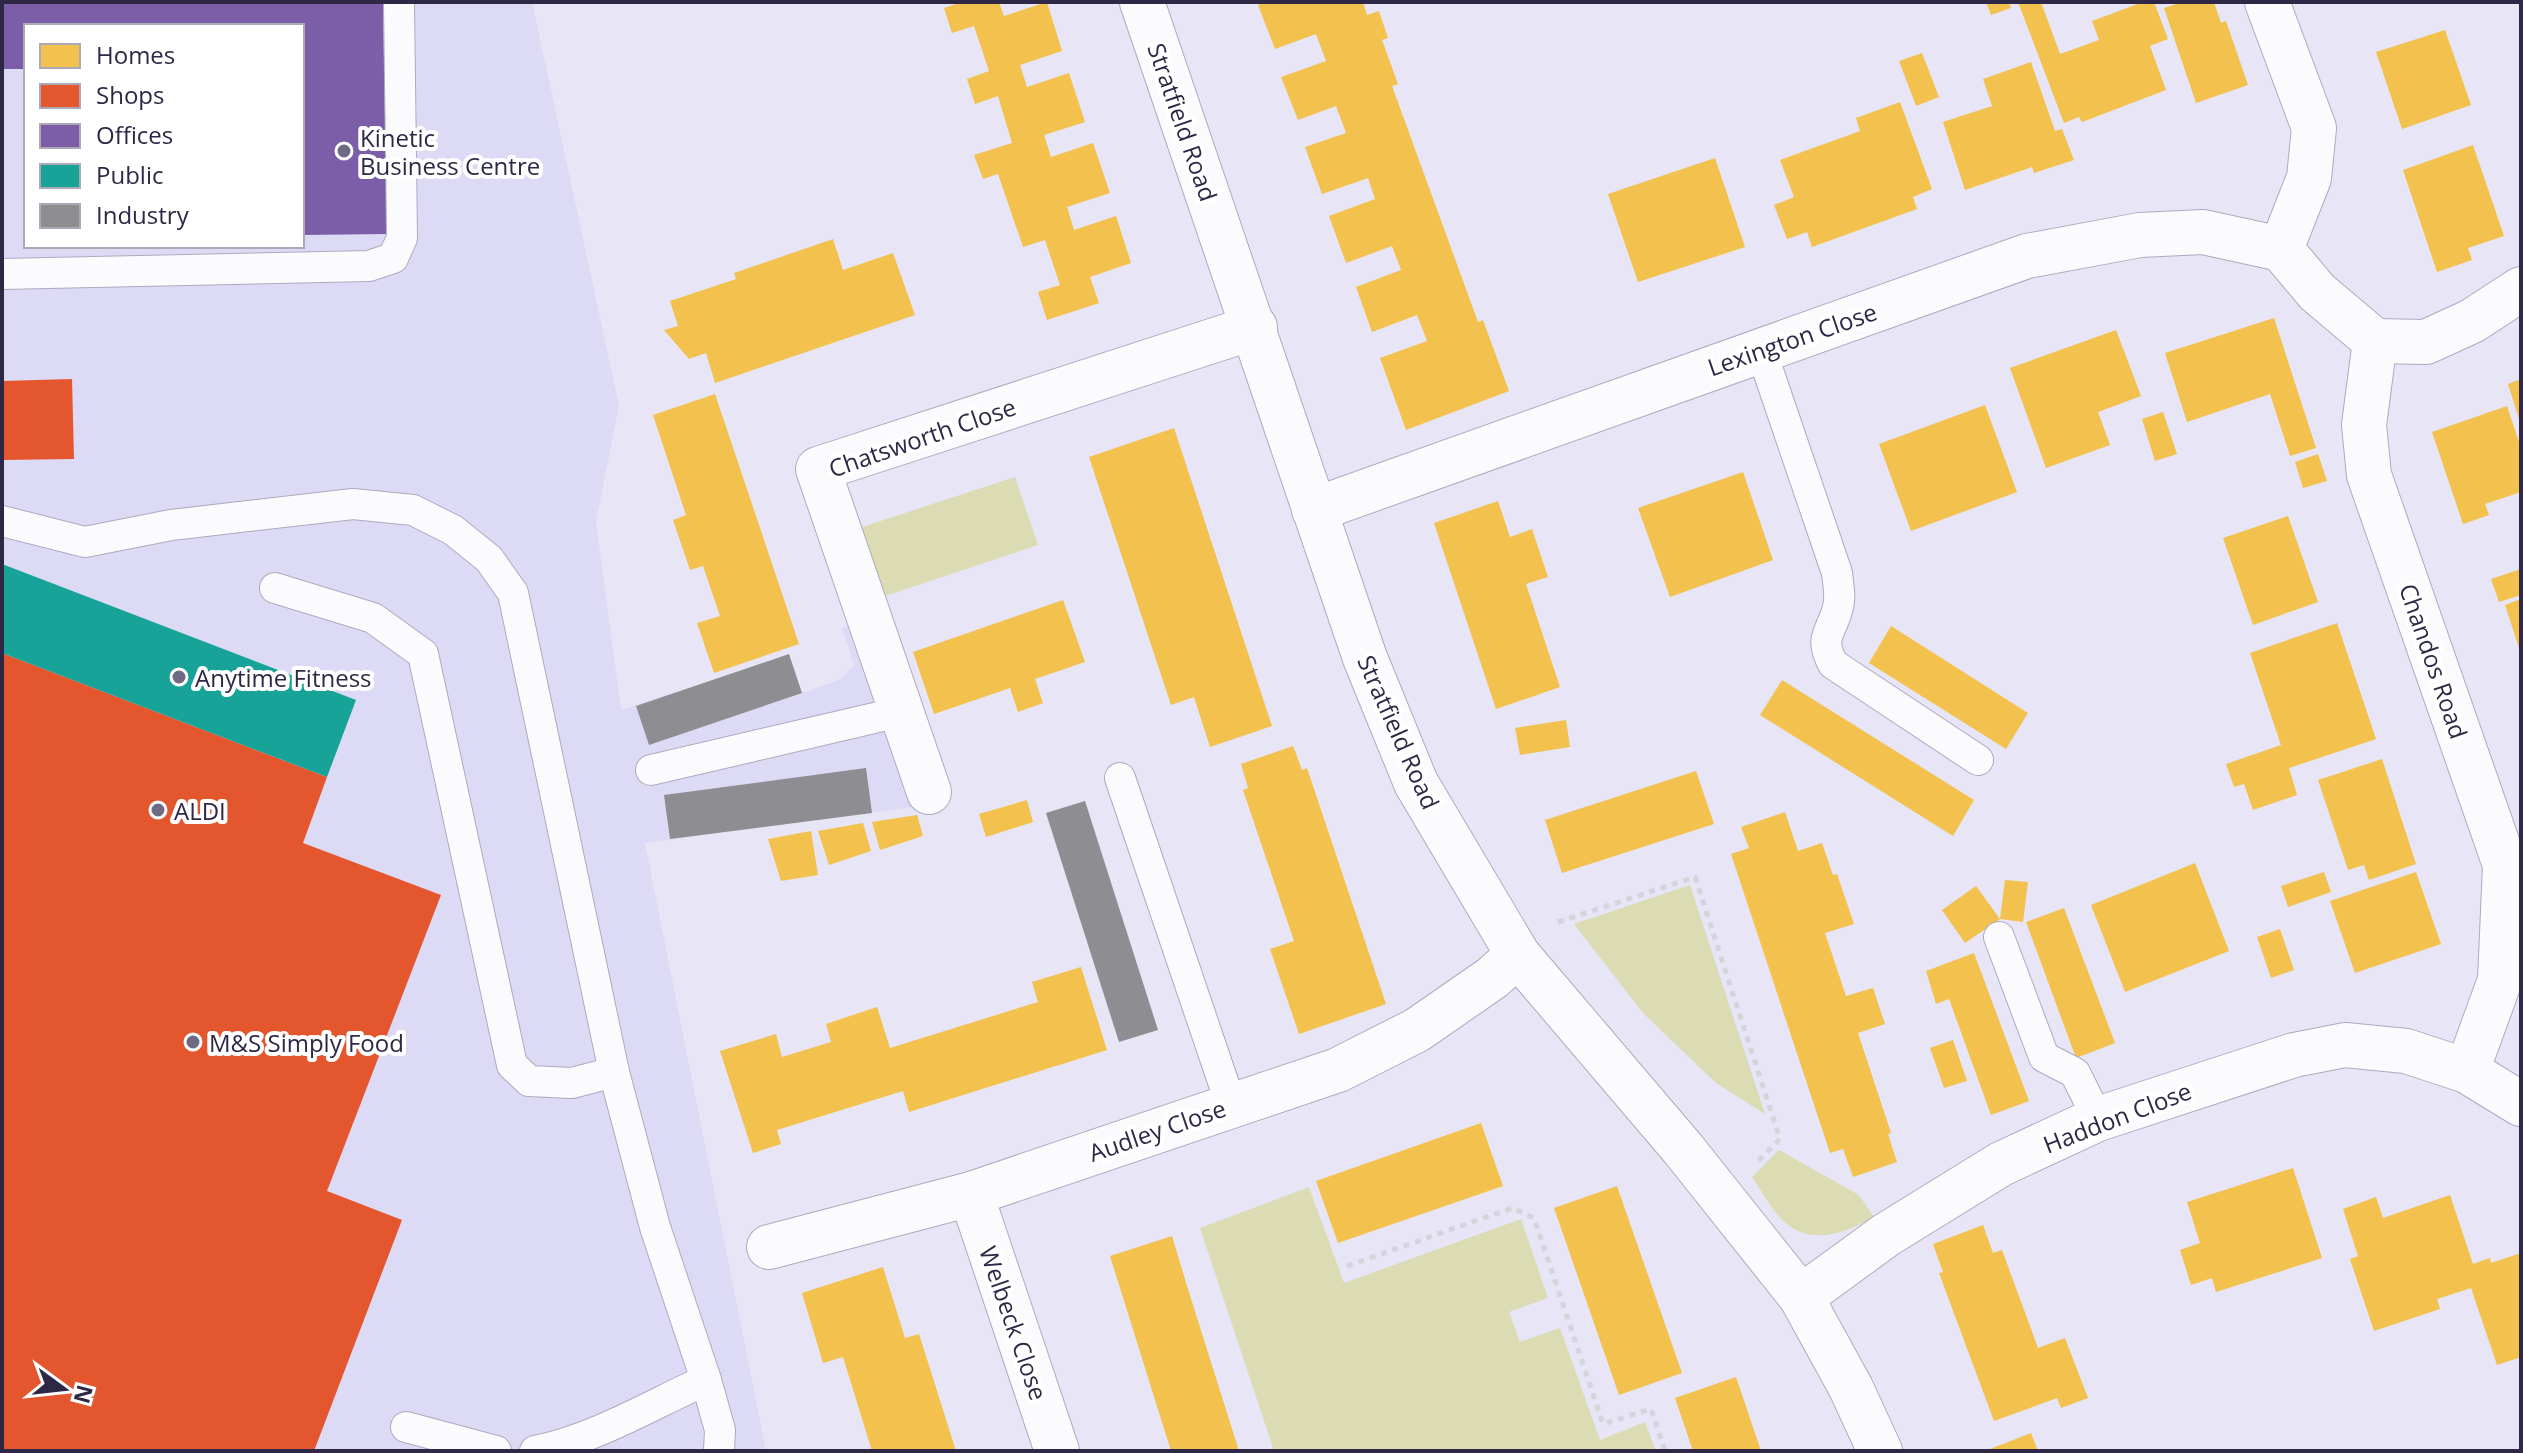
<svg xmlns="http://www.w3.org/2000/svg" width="2523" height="1453" font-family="'Open Sans',sans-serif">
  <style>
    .built { fill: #dddaf5; fill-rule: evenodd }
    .green { fill: #dbdcb4 }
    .homes { fill: #f2c14e }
    .shops { fill: #e4572e }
    .offices { fill: #7b5ea7 }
    .public { fill: #17a398 }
    .industry { fill: #8d8d92 }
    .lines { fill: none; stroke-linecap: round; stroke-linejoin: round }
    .service-casing { stroke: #adaabf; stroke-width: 32 }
    .minor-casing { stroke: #adaabf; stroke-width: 46 }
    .path { stroke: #d5d4da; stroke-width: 5; stroke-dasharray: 6 6; stroke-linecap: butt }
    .service { stroke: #fbfbfe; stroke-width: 30 }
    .minor { stroke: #fbfbfe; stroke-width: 44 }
    .poi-dot { fill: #6f6a84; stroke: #fff; stroke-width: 3 }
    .labels { text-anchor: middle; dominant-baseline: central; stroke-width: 8; stroke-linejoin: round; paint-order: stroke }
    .street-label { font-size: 24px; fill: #2e2846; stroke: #fff }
    .poi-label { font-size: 24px; fill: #2e2846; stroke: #fff; text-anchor: start }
  </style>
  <rect width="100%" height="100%" fill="#e7e5f6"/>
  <path class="built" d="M2 2H532L619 406 596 522 621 710 770 661 803 693 841 679 854 665 842 628 889 612 951 802 645 843 766 1451H2ZM26 26H302V246H26Z"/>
  <g class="green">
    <path d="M1015 477 1038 545 879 598 856 529Z"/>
    <path d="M1690 885 1765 1114 1716 1083 1643 1013 1574 924Z"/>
    <path d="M1779 1150 1859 1195 1874 1217C1845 1234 1808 1247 1781 1219 1770 1207 1761 1190 1752 1177Z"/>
    <path d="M1309 1187 1344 1283 1521 1219 1548 1298 1509 1312 1520 1342 1560 1328 1600 1440 1645 1422 1656 1451H1274L1200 1228Z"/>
  </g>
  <g class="homes">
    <path d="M962 2H999L1004 16 1047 2 1062 51 1020 65 1027 87 1069 73 1085 122 1044 135 1051 157 1093 143 1110 193 1067 207 1074 230 1116 216 1131 263 1090 277 1099 303 1047 320 1038 292 1060 285 1045 240 1023 247 998 174 983 179 974 155 1012 143 998 96 975 104 967 79 989 71 974 26 952 33 944 8Z"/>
    <path d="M1267 2H1363L1367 15 1379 11 1388 38 1382 40 1398 84 1392 86 1478 322 1483 320 1509 391 1406 430 1380 358 1427 341 1417 315 1372 332 1356 287 1401 270 1392 246 1346 263 1329 216 1375 199 1368 178 1322 194 1305 147 1346 133 1336 106 1298 120 1281 77 1326 61 1316 34 1275 49 1258 5Z"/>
    <path d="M1986 2H2009L2011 8 1991 15Z"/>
    <path d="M2018 2H2041L2060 54 2099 40 2092 21 2143 2H2154L2168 39 2150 46 2166 90 2082 122 2079 117 2064 123Z"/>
    <path d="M2182 2H2214L2221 23 2226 21 2248 85 2196 103 2164 8Z"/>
    <path d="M2445 30 2471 105 2402 129 2376 52Z"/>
    <path d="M1922 53 1939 97 1916 106 1899 61Z"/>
    <path d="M2031 62 2055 131 2062 129 2074 160 2034 173 2032 167 1965 190 1943 122 1992 106 1983 79Z"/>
    <path d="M1900 102 1932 189 1913 197 1917 209 1812 247 1807 232 1787 239 1774 205 1794 197 1780 160 1860 131 1856 118Z"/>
    <path d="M2473 145 2504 236 2468 248 2472 260 2437 272 2403 170Z"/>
    <path d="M1715 158 1745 247 1638 282 1608 194Z"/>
    <path d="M833 239 843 270 893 253 915 315 715 383 706 353 689 359 664 330 678 326 670 301 736 279 734 273Z"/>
    <path d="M2274 318 2316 448 2290 456 2270 394 2187 422 2165 353Z"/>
    <path d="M2116 330 2141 396 2098 412 2110 445 2046 468 2010 368Z"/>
    <path d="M2521 379V422H2520L2508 384Z"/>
    <path d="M715 394 799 644 714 673 697 623 720 616 703 566 690 570 673 520 686 515 653 415Z"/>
    <path d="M1985 405 2017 492 1911 531 1879 444Z"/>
    <path d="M2507 406 2521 448V492L2485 504 2489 515 2463 524 2432 432Z"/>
    <path d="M2163 412 2177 454 2155 461 2142 419Z"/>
    <path d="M1174 428 1272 726 1210 747 1194 697 1171 705 1089 457Z"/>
    <path d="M2318 454 2327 481 2303 488 2295 462Z"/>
    <path d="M1743 472 1773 560 1670 597 1638 508Z"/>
    <path d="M1498 501 1510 537 1532 529 1548 577 1526 584 1560 687 1496 709 1434 523Z"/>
    <path d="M2288 516 2318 602 2253 625 2223 538Z"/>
    <path d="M2521 569V595L2499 602 2491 579Z"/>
    <path d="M2521 599V651H2520L2505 605Z"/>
    <path d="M1063 600 1085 662 1035 679 1043 703 1018 712 1010 688 934 714 913 652Z"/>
    <path d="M2337 623 2376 739 2289 768 2297 795 2253 810 2244 784 2234 787 2226 764 2281 745 2250 653Z"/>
    <path d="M1891 626 2028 713 2006 749 1869 663Z"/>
    <path d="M1782 680 1974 800 1953 836 1760 715Z"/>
    <path d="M1566 720 1570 747 1520 755 1515 728Z"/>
    <path d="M1293 746 1302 770 1307 768 1386 1004 1299 1034 1270 949 1294 941 1243 790 1248 788 1241 764Z"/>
    <path d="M2382 759 2416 864 2369 880 2364 865 2348 870 2318 780Z"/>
    <path d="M1696 771 1714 824 1562 873 1545 820Z"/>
    <path d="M1027 800 1033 822 986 837 979 814Z"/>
    <path d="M1785 812 1798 851 1822 843 1833 875 1837 874 1854 924 1825 933 1846 996 1873 988 1885 1024 1858 1033 1891 1133 1888 1134 1897 1162 1853 1177 1843 1149 1830 1153 1731 854 1749 848 1741 827Z"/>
    <path d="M917 815 923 836 880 850 872 822Z"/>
    <path d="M863 823 871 851 829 865 818 831Z"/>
    <path d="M811 831 818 875 781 881 768 839Z"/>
    <path d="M2195 863 2229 951 2125 992 2091 905Z"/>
    <path d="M2324 872 2331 892 2288 907 2281 886Z"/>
    <path d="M2416 872 2441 944 2355 973 2330 901Z"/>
    <path d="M2005 880 2028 882 2023 922 2000 919Z"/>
    <path d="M1976 886 2000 919 1965 943 1942 910Z"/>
    <path d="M2064 908 2115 1043 2076 1058 2026 922Z"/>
    <path d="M2280 929 2294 970 2271 978 2257 937Z"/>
    <path d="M1974 953 2029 1101 1991 1115 1949 999 1936 1004 1926 971Z"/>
    <path d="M1081 967 1107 1050 909 1112 903 1091 777 1130 781 1144 753 1153 720 1051 776 1034 782 1057 831 1042 826 1024 877 1007 890 1048 1038 1002 1032 982Z"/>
    <path d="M1953 1040 1967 1081 1944 1088 1930 1048Z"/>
    <path d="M1481 1123 1503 1186 1338 1243 1316 1181Z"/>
    <path d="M2293 1168 2322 1258 2216 1292 2212 1278 2191 1285 2180 1250 2200 1243 2187 1202Z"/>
    <path d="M1617 1186 1682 1373 1619 1395 1554 1208Z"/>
    <path d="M2450 1195 2473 1264 2490 1258 2491 1263 2521 1253V1357L2497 1365 2471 1288 2437 1299 2440 1309 2374 1331 2350 1259 2358 1256 2343 1209 2376 1197 2383 1218Z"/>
    <path d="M1983 1225 1993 1253 2002 1250 2038 1348 2065 1338 2088 1398 2061 1408 2057 1398 1994 1421 1939 1273 1943 1272 1933 1244Z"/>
    <path d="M1172 1236 1187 1286 1239 1451H1171L1110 1256Z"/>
    <path d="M883 1267 905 1338 919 1334 956 1451H872L843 1357 823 1363 802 1293Z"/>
    <path d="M1736 1377 1761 1451H1693L1675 1398Z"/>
    <path d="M2031 1433 2038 1451H1985Z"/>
  </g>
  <g class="shops">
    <path d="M72 379 74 459 2 460V381Z"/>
    <path d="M2 653 327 777 303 843 441 895 327 1191 402 1220 314 1451H2Z"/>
  </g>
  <path class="offices" d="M2 2H383L387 234 302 235V26H26V69H2Z"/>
  <path class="public" d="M2 564 356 700 327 777 2 653Z"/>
  <g class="industry">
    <path d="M789 654 802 693 649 745 636 706Z"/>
    <path d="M866 768 872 813 670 839 664 795Z"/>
    <path d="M1085 801 1158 1030 1119 1042 1046 813Z"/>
  </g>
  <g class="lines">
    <defs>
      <g id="service">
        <path d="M2 274 369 266 393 258 402 238 399 2"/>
        <path d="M1761 350 1837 573C1838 584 1841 597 1838 607 1832 633 1818 636 1833 664L1978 760"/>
        <path d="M2 521 85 542 171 525 353 504 413 510 453 530 489 559 513 593 614 1072 655 1227 706 1380 720 1430 719 1451"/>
        <path d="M275 588 373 618 423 654 512 1065 529 1081 572 1083 614 1072"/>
        <path d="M651 770 900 712"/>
        <path d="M1120 778 1231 1105"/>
        <path d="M1999 937 2044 1057 2075 1073 2098 1119"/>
        <path d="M406 1427 496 1451"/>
        <path d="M535 1451C595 1439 651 1405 706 1380"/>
      </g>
      <g id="minor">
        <path d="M1142 2 1365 658 1416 783 1518 955 1684 1150 1801 1297 1851 1388 1880 1451"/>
        <path d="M2267 2 2314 128 2309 178 2281 249 2317 292 2375 341"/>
        <path d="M2375 341 2364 425 2369 475 2505 865 2500 980 2467 1071"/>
        <path d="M2375 341 2426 342 2472 321 2521 289"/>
        <path d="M1314 510 2027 256 2140 235 2203 232 2281 249"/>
        <path d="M929 792 818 469 1255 327"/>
        <path d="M971 1194 1057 1451"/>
        <path d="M769 1247 971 1194 1338 1070 1417 1030 1492 978 1518 955"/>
        <path d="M1801 1297 1886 1235 2001 1164 2098 1119 2294 1055 2345 1045 2406 1051 2467 1071 2521 1104"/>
      </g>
    </defs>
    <use href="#service" class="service-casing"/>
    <use href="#minor" class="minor-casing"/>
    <g class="path">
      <path d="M1558 922 1695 877 1780 1139 1756 1163"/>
      <path d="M1347 1266 1512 1208 1534 1218 1603 1424 1651 1409 1665 1451"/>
    </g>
    <use href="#service" class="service"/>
    <use href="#minor" class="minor"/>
  </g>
  <g class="poi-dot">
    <circle cx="344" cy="151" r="8"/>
    <circle cx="179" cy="677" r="8"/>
    <circle cx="158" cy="810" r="8"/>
    <circle cx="193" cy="1042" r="8"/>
  </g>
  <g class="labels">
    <g class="street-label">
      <text transform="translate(1183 122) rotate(71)">Stratfield Road</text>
      <text transform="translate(1792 339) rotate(-19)">Lexington Close</text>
      <text transform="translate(922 437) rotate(-19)">Chatsworth Close</text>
      <text transform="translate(2434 661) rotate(71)">Chandos Road</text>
      <text transform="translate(1399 732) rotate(66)">Stratfield Road</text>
      <text transform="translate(2117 1117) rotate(-21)">Haddon Close</text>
      <text transform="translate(1157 1130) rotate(-19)">Audley Close</text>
      <text transform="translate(1014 1323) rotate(71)">Welbeck Close</text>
    </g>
    <g class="poi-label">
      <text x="360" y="137">Kinetic<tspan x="360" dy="28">Business Centre</tspan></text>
      <text x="195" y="677">Anytime Fitness</text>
      <text x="174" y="810">ALDI</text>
      <text x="209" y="1042">M&amp;S Simply Food</text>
    </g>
  </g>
  <rect width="2523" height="1453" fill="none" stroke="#2e2846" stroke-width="8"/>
  <rect x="24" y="24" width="280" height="224" fill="#ffffff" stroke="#aba9b5" stroke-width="2"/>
  <rect x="40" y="44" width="40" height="24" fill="#f2c14e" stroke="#aba9b5" stroke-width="2"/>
  <text x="96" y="64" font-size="24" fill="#2e2846">Homes</text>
  <rect x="40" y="84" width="40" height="24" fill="#e4572e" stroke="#aba9b5" stroke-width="2"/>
  <text x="96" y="104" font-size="24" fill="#2e2846">Shops</text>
  <rect x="40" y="124" width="40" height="24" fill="#7b5ea7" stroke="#aba9b5" stroke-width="2"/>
  <text x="96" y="144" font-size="24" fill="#2e2846">Offices</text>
  <rect x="40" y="164" width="40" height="24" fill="#17a398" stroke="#aba9b5" stroke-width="2"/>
  <text x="96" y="184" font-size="24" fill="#2e2846">Public</text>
  <rect x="40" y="204" width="40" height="24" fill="#8d8d92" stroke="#aba9b5" stroke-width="2"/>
  <text x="96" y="224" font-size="24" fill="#2e2846">Industry</text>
  <g transform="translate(64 1389) rotate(105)" stroke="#ffffff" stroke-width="6" paint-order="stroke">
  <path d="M0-6L14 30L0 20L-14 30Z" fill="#2e2846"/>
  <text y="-12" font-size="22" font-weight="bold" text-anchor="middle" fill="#2e2846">N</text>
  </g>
</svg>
